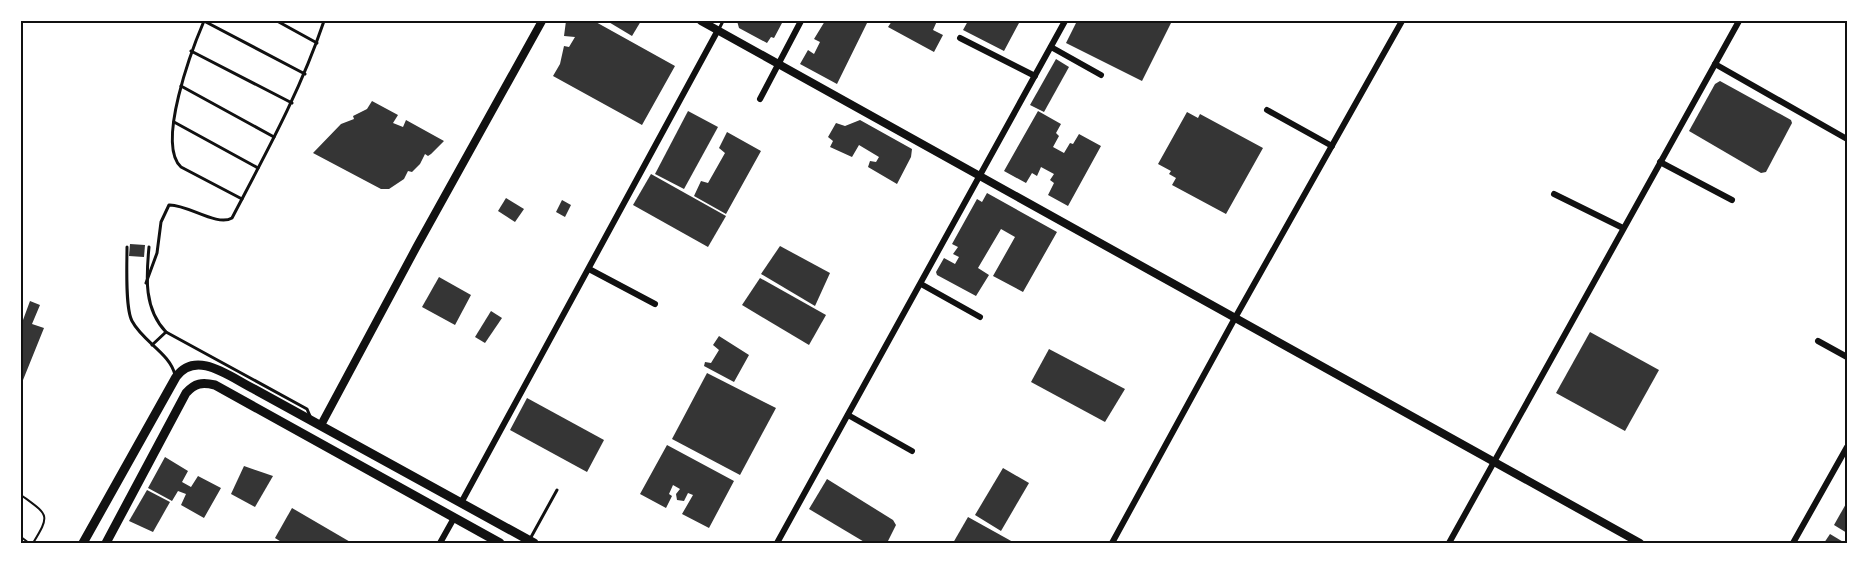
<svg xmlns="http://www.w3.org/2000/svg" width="1868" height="564" font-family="'Open Sans',sans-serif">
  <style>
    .building { fill: #353535 }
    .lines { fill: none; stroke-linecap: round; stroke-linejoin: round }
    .path { stroke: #111; stroke-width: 2 }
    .service { stroke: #111; stroke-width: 3 }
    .minor { stroke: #111; stroke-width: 6 }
    .tertiary { stroke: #111; stroke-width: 8 }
    .secondary { stroke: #111; stroke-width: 9 }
    .neatline { fill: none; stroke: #111; stroke-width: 2 }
  </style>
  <rect width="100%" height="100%" fill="#fff"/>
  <g class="building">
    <path d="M566 21H594L675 66 642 125 553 76 560 64 564 46 569 47 575 37 564 36Z"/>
    <path d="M607 21H641L632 36Z"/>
    <path d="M737 21H779L782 23 774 38 771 37 767 43 739 28Z"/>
    <path d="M825 21H868L837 84 800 64 808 50 814 54 820 42 814 39Z"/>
    <path d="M892 21H937L933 30 943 35 934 52 888 27Z"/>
    <path d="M968 21H1017L1016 22 1019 23 1004 51 963 30Z"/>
    <path d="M1077 21H1172L1142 81 1066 43Z"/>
    <path d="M1056 59 1069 67 1044 112 1030 105Z"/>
    <path d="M1720 81 1791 120 1792 123 1766 172 1761 173 1689 131 1715 84Z"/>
    <path d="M372 101 398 115 393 123 403 127 406 120 444 141 431 154 428 156 425 154 420 164 412 172 408 171 404 179 389 189H381L313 153 341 124 354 119 353 116 367 109Z"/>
    <path d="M688 111 718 127 684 189 655 174Z"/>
    <path d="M1038 111 1061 124 1056 133 1059 136 1053 147 1064 153 1070 143 1073 144 1079 134 1101 146 1068 206 1048 195 1054 183 1050 180 1054 174 1041 167 1037 176 1032 173 1026 183 1004 171Z"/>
    <path d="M1187 112 1198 118 1200 114 1263 148 1226 214 1172 185 1176 178 1169 174 1171 171 1158 164Z"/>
    <path d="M860 120 912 149 911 157 897 184 868 167 870 161 876 162 879 157 859 145 852 157 830 147 833 141 828 137 836 123 845 126Z"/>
    <path d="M727 132 761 151 726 214 694 196 701 181 708 183 725 153 719 148Z"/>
    <path d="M651 174 726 216 708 247 633 205Z"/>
    <path d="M987 193 1057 232 1023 292 993 276 1015 237 1001 229 978 268 989 275 976 296 937 275 936 272 944 258 955 264 959 257 953 254 958 247 952 244 977 199 982 202Z"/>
    <path d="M506 198 524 209 515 222 498 211Z"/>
    <path d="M562 200 571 205 565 217 556 212Z"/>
    <path d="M130 244 145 245 144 257 129 256Z"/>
    <path d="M780 246 830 273 815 306 761 274Z"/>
    <path d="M439 277 471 295 455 325 422 307Z"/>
    <path d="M760 278 826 315 809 345 742 305Z"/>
    <path d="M30 301 40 305 32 324 44 328 21 385V319L23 320Z"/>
    <path d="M491 311 502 318 485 343 475 337Z"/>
    <path d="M1590 332 1659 370 1625 431 1556 393Z"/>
    <path d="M719 336 749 355 734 382 704 366 705 362 711 363 719 350 713 345Z"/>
    <path d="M1049 349 1125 389 1105 422 1031 382Z"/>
    <path d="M707 373 776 408 740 475 672 439Z"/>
    <path d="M527 398 604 440 587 472 510 430Z"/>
    <path d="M667 445 734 481 709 528 682 514 693 495 688 493 684 501 677 500 676 494 680 489 673 485 669 494 672 496 666 508 640 494Z"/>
    <path d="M165 457 188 471 182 482 191 487 198 476 221 488 204 518 181 505 186 494 178 491 172 501 148 488Z"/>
    <path d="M244 466 273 476 255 507 231 494Z"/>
    <path d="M1003 468 1029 483 1001 531 975 515Z"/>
    <path d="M827 479 893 520 896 525 887 543H866L809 509Z"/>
    <path d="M147 490 170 502 153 532 129 521Z"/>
    <path d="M1847 502V533L1834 525Z"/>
    <path d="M292 508 352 543H283L275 538Z"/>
    <path d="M968 517 1013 542 1012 543H953Z"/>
    <path d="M1830 534 1845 543H1824Z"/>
  </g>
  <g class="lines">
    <g class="path">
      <path d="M21 495C48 515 51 514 33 543"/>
      <path d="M21 537 29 543"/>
    </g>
    <g class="service">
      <path d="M204 21C192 49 156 144 181 167L242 199"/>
      <path d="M204 21 305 74"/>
      <path d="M277 21 317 43"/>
      <path d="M719 29 723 21"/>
      <path d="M191 51 292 103"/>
      <path d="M181 86 274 137"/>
      <path d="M174 122 258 168"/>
      <path d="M127 247C127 264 125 308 132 321 143 342 170 353 175 375"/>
      <path d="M149 247C146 278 144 309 166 332L307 409 310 416"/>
      <path d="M146 283 157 253 161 222 169 205C187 204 217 227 232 218 266 153 300 92 324 21"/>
      <path d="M152 345 166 332"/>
      <path d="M530 539 557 490"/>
    </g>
    <g class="minor">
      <path d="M960 38 1035 76"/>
      <path d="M1051 47 1101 75"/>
      <path d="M1715 64 1847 139"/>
      <path d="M760 99 801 21"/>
      <path d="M1267 110 1332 146"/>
      <path d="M1660 162 1732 200"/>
      <path d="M1554 194 1623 228"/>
      <path d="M589 269 655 304"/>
      <path d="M921 284 980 317"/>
      <path d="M1818 341 1847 357"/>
      <path d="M848 415 912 451"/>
      <path d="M461 503 718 30"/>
      <path d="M440 543 454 518"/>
      <path d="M777 543 1065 21"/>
      <path d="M1112 543 1235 318 1402 21"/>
      <path d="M1449 543 1739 21"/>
      <path d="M1793 543 1847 447"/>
    </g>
    <g class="tertiary">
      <path d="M701 21 1640 543"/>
      <path d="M321 425 417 246 542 21"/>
    </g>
    <g class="secondary">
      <path d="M83 543 176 377C196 349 230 377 254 389L534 543"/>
      <path d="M106 543 186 393C195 383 202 382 215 385L500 543"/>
    </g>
  </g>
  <rect width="1868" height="564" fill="none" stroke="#ffffff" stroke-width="45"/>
  <rect x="22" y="22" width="1824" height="520" class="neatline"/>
</svg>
